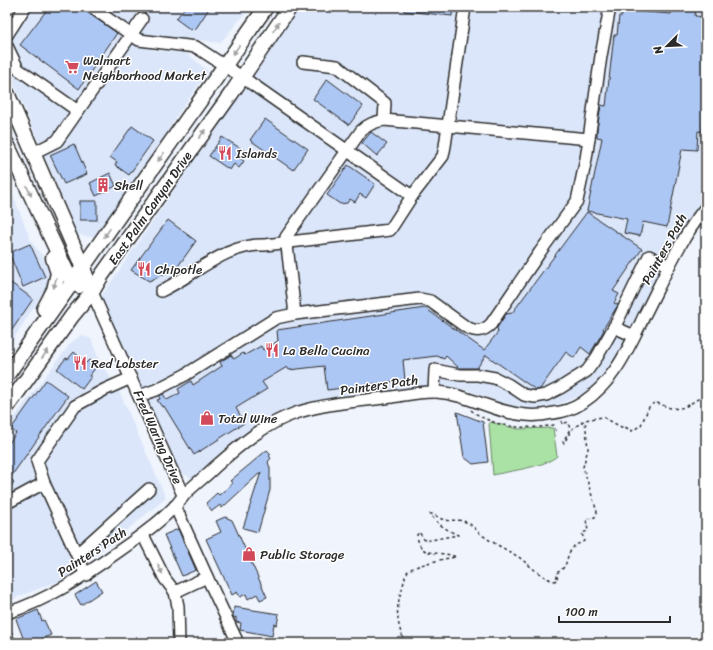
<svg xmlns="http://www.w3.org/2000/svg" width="713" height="650" font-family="Sriracha,sans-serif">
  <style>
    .built { fill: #dbe6fa }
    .green { fill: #aae1a5; stroke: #6a8668 }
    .building { fill: #adc7f4; stroke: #2b2b2b }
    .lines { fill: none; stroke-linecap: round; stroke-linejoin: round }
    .minor-casing { stroke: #2b2b2b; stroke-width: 14 }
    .major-casing { stroke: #2b2b2b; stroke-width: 17 }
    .path { stroke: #2b2b2b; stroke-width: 1.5; stroke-dasharray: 3 3; stroke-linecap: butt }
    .minor { stroke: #fff; stroke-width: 11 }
    .major { stroke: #fff; stroke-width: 14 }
    .oneway { fill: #a0a0a0 }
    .labels { text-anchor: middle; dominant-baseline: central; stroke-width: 3; stroke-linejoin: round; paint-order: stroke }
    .poi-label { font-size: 13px; fill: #2b2b2b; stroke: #fff; text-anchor: start }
    .street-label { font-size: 13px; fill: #2b2b2b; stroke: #fff }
  </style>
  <rect width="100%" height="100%" fill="#eff4fd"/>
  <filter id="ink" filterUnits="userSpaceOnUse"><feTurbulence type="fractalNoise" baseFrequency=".025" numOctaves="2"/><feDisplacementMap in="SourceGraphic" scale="8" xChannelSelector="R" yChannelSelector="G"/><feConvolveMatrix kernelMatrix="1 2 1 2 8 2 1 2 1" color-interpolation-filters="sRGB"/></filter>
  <g filter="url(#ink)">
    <g class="built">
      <path d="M7 7H96L131 31 152 50 186 53 208 71 178 114 145 168 94 237 78 235 7 67Z"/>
      <path d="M99 7H244L248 10 220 43 200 40 142 37Z"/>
      <path d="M299 7H706V199L697 210 664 261 614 361 601 380 583 394 554 406 523 410 464 389 434 387 283 410 249 431 198 481 179 472 101 297Z"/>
      <path d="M7 183 12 192 30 239 42 256 50 273 46 288 7 349Z"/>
      <path d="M81 335 91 339 99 360 119 391 166 498 69 577 7 601V427L70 344Z"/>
    </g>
    <path class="green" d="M490 422 518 429 553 428 557 456C545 467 509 471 493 475L489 425Z"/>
    <g class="building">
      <path d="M49 7H80L117 33 79 89 20 45Z"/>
      <path d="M185 7H210L195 30 193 28 191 30 176 19Z"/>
      <path d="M404 7H453L452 16 404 11Z"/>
      <path d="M672 7H696L695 16 706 17V124H703V132L698 131 697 150 682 149 667 227 643 222 640 236 624 233 627 219 587 211 602 138 597 137V129L601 105 606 106 614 35H617L619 16H622V10L671 14Z"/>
      <path d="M327 79 363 106 349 125 313 99Z"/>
      <path d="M265 119 308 149 293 170 250 140Z"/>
      <path d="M132 126 153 141 129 175 115 165 117 162 110 157Z"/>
      <path d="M371 132 387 144 377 156 362 143Z"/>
      <path d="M222 137 245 151 240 158 244 161 239 168 234 164 230 170 209 156Z"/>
      <path d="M74 144 87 174 64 184 50 155Z"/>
      <path d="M348 165 375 184 366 198 360 194 355 202 350 199 347 203 340 204 327 195Z"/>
      <path d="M110 173 116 186 96 196 90 183Z"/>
      <rect x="80" y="201" width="17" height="19"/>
      <path d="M587 212 642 249 613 291 619 294 614 303 618 305 603 329 604 330 590 354 581 347 574 358 566 352 540 389 536 390 486 355 477 368H459L446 356 444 359 437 356 403 360 405 380 327 390 324 366 289 370 287 367 262 382 267 389 236 408 244 423 194 455 164 406 162 407 157 400 160 399 159 396 163 394 167 400 180 393 178 389 191 381 193 385 222 366 220 362 231 355 234 359 243 353 245 355 261 346 263 350 278 341 277 330 425 308 484 350 498 332 497 328 506 314 512 313Z"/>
      <path d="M168 220 196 241 176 269 149 281 131 270Z"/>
      <path d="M30 244 45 277 23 287 9 253Z"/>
      <path d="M7 280 33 299 12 330 7 326Z"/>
      <path d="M74 352 86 363 89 360 97 366 89 376 91 377 82 389 57 369 66 358 68 359Z"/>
      <path d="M46 380 68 396 10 478 14 482 7 491V446L16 433 11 429Z"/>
      <path d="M457 412 483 422 488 462 473 464 464 457Z"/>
      <path d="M267 450 271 454 269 456 271 458 268 462 270 468V490L258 532 243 528 261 472 222 508 220 505 212 511 206 503 217 493 219 495 233 483 230 481Z"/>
      <path d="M225 517 232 520 267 597 260 600 257 594 248 599 246 594 240 597 237 592 232 595 206 539 221 532 216 521Z"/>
      <path d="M178 529 196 570 182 576 164 535Z"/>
      <path d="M96 581 102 591 81 605 75 595Z"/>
      <path d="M234 607 279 614 277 625 274 624 272 636 240 630 241 623 236 622V617L234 618 233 616Z"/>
      <path d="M38 610 42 621 44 620 51 635 31 643H25L16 619Z"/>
    </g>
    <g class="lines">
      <defs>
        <g id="minor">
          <path d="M91 7 139 40 196 47 242 77 412 196"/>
          <path d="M7 35 25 7"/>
          <path d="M7 46 18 69 78 111"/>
          <path d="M303 62 337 66 385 103 384 120"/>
          <path d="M33 153 57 141 142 19"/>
          <path d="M161 291C195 275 226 243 265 245L390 230 412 196 443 156 445 146 465 7"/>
          <path d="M92 292 183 495"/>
          <path d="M295 314 286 237 361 131C368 124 375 122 384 120L589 139"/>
          <path d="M614 327 634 336"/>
          <path d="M434 392 435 370 460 375H478L495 378 509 385 524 395 535 397 546 395 560 388 587 371 597 357 618 320 649 256 669 266"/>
          <path d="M139 396 156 390 185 375 276 318 295 314 420 299 430 301 466 327C476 332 483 332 491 324L540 252 577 201 586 159 601 56 610 7"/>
          <path d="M7 503 44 483"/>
          <path d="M143 535 165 579 175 592 207 577 175 506"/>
          <path d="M77 554 149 489"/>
          <path d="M86 575 44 483 37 461 75 406 104 390 131 378"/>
          <path d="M207 577 238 643"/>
          <path d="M175 592 178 606 179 643"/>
          <path d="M7 613C48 600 84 576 119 551 138 538 158 524 174 507 179 503 181 498 186 493 195 484 206 476 215 467 240 445 264 424 296 413 326 403 361 401 392 397 406 395 422 391 436 392 468 394 495 413 526 415 535 416 544 415 553 413 563 412 573 409 582 403 615 381 628 349 645 314 664 277 680 239 706 207"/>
          <path d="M7 637 9 643"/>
        </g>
        <g id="major">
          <path d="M7 93 83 268 92 292"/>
          <path d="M7 144 72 283 79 286"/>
          <path d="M44 309 54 290 58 273 53 258"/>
          <path d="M7 375 266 7"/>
          <path d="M7 407 72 316 92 292 102 275 231 94 290 7"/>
        </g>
      </defs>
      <use href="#minor" class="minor-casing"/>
      <use href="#major" class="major-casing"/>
      <g class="path">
        <path d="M471 410C493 428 528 430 554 425L556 431"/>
        <path d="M562 421V424L568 422 570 429 563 442 564 443 572 429 585 420 602 417 607 419 621 427H625L632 431 641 425 649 407 655 402C667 407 676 412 688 405 694 402 696 399 703 397L706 400"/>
        <path d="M405 643C396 622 395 608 403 586 404 581 405 575 408 571 415 565 446 558 456 557 440 549 420 561 417 535L419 532 425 541 458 535C447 530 437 524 430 514H434C447 526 455 516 468 523 474 526 477 532 482 535 493 543 505 549 517 556 529 564 541 578 555 581L558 579 556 575 558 572C565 568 566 564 568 556 569 552 573 548 575 545L581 543 584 541 582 533 588 531 586 519 595 517 597 512 583 467 588 449 585 420"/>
      </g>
      <use href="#minor" class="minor"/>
      <use href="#major" class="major"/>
    </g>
    <defs><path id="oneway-solid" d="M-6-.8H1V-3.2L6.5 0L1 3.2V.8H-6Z"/></defs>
    <g class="oneway">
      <use href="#oneway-solid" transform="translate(276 27) rotate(-56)"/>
      <use href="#oneway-solid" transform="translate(236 50) rotate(125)"/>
      <use href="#oneway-solid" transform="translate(202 134) rotate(-55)"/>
      <use href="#oneway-solid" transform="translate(161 157) rotate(125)"/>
      <use href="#oneway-solid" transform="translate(29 191) rotate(65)"/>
      <use href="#oneway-solid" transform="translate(107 233) rotate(125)"/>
      <use href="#oneway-solid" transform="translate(55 283) rotate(104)"/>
      <use href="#oneway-solid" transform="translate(45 354) rotate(-54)"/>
      <use href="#oneway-solid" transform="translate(160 569) rotate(63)"/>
    </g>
  </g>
  <defs>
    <symbol id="supermarket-bare" viewBox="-9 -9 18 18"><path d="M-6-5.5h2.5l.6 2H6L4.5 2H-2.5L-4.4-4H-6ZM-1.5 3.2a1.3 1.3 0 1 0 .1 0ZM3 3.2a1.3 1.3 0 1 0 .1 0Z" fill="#d1495b" stroke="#fff" stroke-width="2.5" paint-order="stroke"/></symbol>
    <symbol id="restaurant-bare" viewBox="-9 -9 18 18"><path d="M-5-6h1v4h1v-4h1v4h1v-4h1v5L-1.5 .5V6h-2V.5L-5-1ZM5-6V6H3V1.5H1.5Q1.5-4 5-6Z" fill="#d1495b" stroke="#fff" stroke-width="2.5" paint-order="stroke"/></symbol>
    <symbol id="building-bare" viewBox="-9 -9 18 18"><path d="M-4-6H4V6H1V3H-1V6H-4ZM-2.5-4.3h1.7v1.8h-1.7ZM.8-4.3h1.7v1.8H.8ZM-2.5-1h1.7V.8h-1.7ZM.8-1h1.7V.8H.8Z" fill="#d1495b" stroke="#fff" stroke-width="2.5" paint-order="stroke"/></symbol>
    <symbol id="shop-bare" viewBox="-9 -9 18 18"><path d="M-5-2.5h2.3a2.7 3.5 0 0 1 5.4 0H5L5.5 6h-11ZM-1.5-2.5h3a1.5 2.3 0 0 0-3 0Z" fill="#d1495b" stroke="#fff" stroke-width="2.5" paint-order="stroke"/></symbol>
  </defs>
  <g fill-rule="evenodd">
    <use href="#supermarket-bare" x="62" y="57" width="20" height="20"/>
    <use href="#restaurant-bare" x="215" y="143" width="20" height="20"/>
    <use href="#building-bare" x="93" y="175" width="20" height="20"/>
    <use href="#restaurant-bare" x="134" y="259" width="20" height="20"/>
    <use href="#restaurant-bare" x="262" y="340" width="20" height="20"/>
    <use href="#restaurant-bare" x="70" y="353" width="20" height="20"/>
    <use href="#shop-bare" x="197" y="408" width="20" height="20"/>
    <use href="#shop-bare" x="239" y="544" width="20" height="20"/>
  </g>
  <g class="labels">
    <g class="poi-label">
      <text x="83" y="60">Walmart<tspan x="83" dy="15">Neighborhood Market</tspan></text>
      <text x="236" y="153">Islands</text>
      <text x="114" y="185">Shell</text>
      <text x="155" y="269">Chipotle</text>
      <text x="283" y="350">La Bella Cucina</text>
      <text x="91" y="363">Red Lobster</text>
      <text x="218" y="418">Total Wine</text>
      <text x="260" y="554">Public Storage</text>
    </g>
    <g class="street-label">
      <text transform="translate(150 208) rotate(-55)">East Palm Canyon Drive</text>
      <text transform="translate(664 249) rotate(-61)">Painters Path</text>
      <text transform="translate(379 385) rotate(-8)">Painters Path</text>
      <text transform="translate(158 437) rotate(66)">Fred Waring Drive</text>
      <text transform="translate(92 552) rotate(-33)">Painters Path</text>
    </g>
  </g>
  <rect width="713" height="650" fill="none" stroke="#fff" stroke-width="24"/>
  <rect x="12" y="12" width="689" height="626" fill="none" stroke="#2b2b2b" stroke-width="1.5" filter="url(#ink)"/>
  <g transform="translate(667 46) rotate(246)" stroke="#ffffff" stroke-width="3" paint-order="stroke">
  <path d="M0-3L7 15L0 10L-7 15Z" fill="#2b2b2b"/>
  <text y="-6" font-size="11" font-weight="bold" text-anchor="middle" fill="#2b2b2b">N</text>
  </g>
  <path d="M559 616v6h111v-6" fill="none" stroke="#2b2b2b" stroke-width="2"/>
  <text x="565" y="616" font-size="12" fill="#2b2b2b" stroke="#ffffff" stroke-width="3" paint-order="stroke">100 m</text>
</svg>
